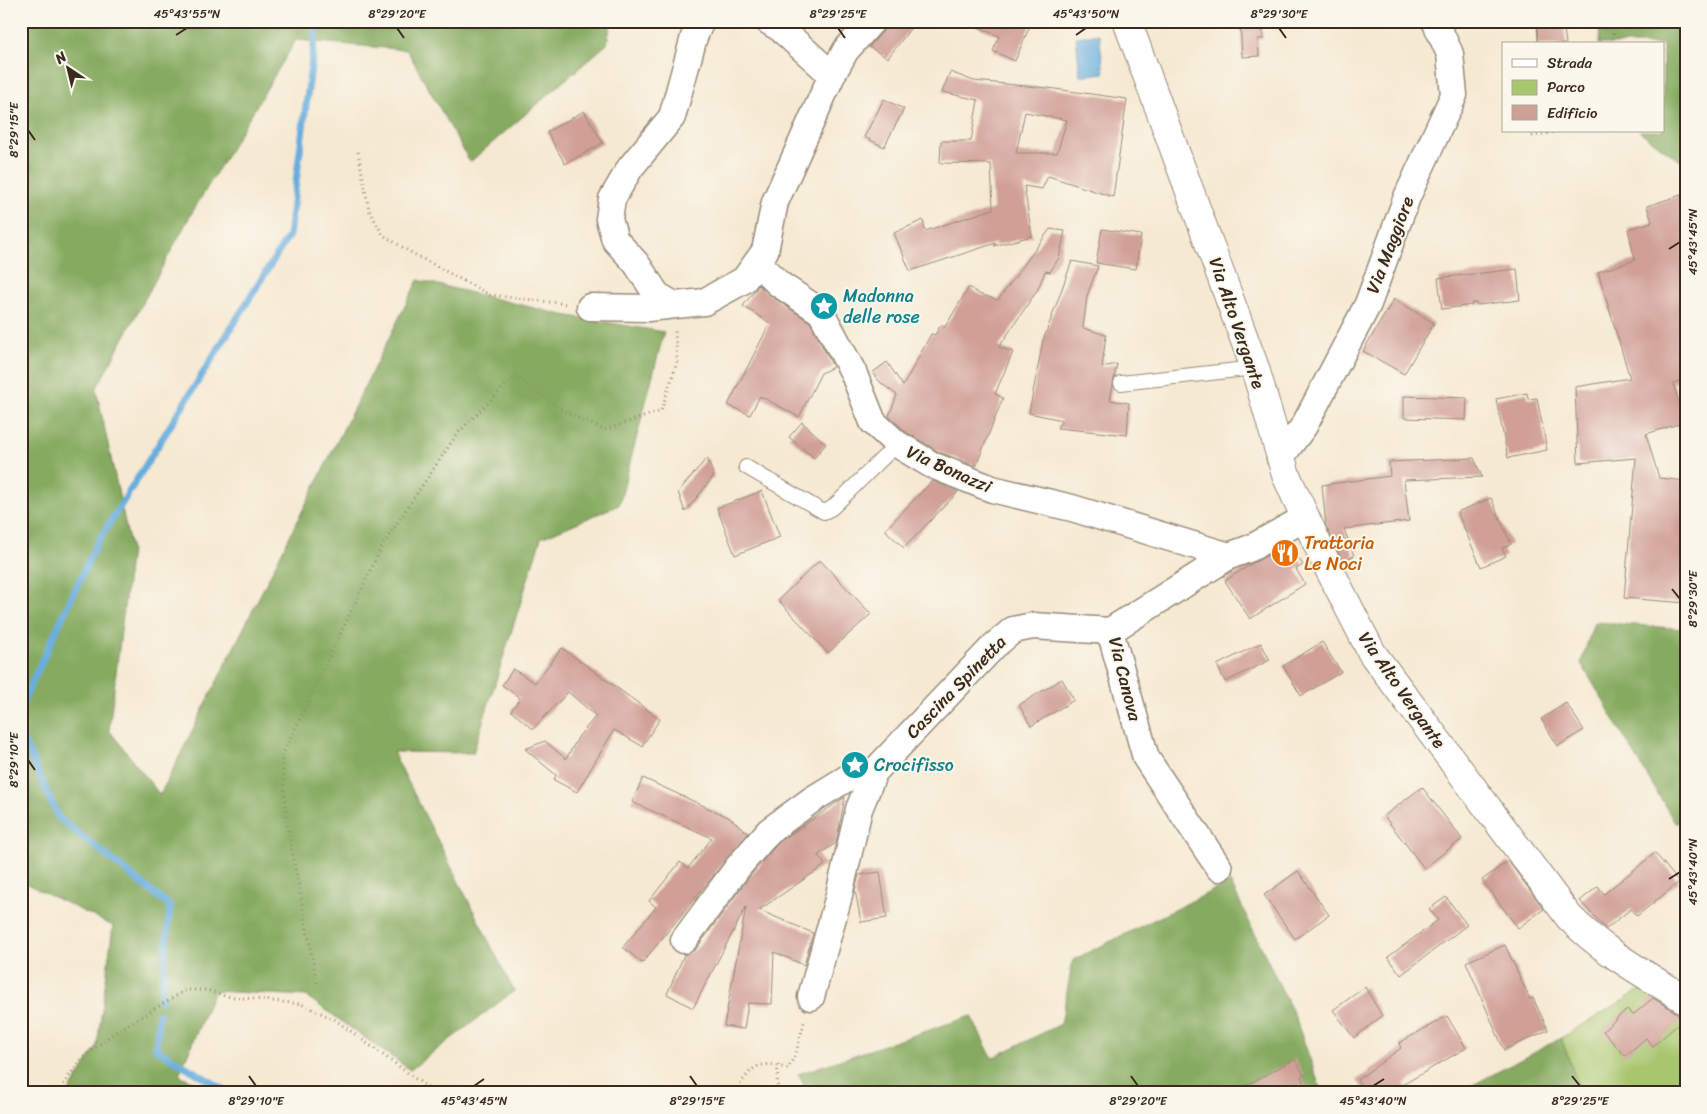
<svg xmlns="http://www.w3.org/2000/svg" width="1707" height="1114" font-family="Sriracha,sans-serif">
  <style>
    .green { fill: #a8c66e; stroke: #727846 }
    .forest { fill: #86ab61; stroke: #606a40 }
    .water { fill: #69adde; stroke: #526c7e }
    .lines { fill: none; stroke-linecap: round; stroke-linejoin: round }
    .stream { stroke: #69adde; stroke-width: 7 }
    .building { fill: #d09f96; fill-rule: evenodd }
    .service-casing { stroke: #988a78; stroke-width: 16 }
    .minor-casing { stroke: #988a78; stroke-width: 29 }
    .secondary-casing { stroke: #988a78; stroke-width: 30 }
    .path { stroke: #988a78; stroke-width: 3; stroke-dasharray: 1 4; stroke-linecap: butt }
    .service { stroke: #fff; stroke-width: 14 }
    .minor { stroke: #fff; stroke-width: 26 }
    .secondary { stroke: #fff; stroke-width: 28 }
    .ticks { fill: none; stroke: #3b2a1e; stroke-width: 2 }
    .labels { text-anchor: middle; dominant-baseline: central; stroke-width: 4; stroke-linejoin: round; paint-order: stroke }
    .street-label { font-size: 18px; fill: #3b2a1e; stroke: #fbf7ec }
    .culture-label { font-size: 18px; fill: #0d838f; stroke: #fbf7ec; text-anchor: start }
    .food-label { font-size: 18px; fill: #c56008; stroke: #fbf7ec; text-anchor: start }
    .neatline { fill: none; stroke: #3b2a1e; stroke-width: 2 }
    .ticks-label { font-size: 12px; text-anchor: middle; fill: #3b2a1e }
  </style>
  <rect width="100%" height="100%" fill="#fbf7ec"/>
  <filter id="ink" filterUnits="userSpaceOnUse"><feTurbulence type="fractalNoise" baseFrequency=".02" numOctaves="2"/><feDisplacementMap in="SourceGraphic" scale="10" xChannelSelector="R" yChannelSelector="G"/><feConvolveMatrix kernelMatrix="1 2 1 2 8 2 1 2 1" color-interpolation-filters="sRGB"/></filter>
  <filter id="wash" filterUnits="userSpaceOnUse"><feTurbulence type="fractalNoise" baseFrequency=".0096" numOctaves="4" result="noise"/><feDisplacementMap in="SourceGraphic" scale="20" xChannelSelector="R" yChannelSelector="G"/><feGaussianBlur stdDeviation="1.12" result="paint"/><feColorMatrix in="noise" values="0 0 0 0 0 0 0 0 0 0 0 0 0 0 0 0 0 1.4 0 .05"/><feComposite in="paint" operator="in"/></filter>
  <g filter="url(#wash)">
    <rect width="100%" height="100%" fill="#f5e9d2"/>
    <path class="green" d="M1647 986 1686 1009V1093H1581L1561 1038Z"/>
    <g class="forest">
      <path d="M21 21 611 22 607 44 470 162 407 50 296 40 190 216 96 389 131 550 109 730 160 795 418 280 563 315 664 332 619 505 541 538 473 753 393 752 514 991 410 1070 306 996 214 991 179 1075 219 1093H68L97 1046 113 926 21 881Z"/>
      <path d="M1600 21H1686V165L1639 131H1663V44H1599Z"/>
      <path d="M1594 622 1686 629V822L1675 823 1581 663Z"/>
      <path d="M1230 882 1295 1017 1322 1093H808L798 1074 971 1016 992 1058 1061 1024 1073 960Z"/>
      <path d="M1561 1038 1581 1093H1458Z"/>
    </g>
    <path class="water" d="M1099 34 1104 73 1080 76 1076 37Z"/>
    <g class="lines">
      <g class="stream">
        <path d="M21 706 96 545 289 235 317 21"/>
        <path d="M21 736 59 818 170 906 161 1001"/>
        <path d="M159 1014 156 1049 230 1093"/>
      </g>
    </g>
    <g id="blocks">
      <g class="building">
        <path d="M887 21H916L888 58 869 47 883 31Z"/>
        <path d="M965 21H1032L1015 61 993 51 999 36Z"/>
        <path d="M1240 21H1262L1263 39H1258L1259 56 1242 57Z"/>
        <path d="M1537 21H1563L1566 44H1538Z"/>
        <path d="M950 72 974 81 1048 88 1127 99 1113 197 1048 176 1042 189 1024 186 1032 236 994 246 996 243 910 271 894 233 923 220 925 231 993 209 991 164 940 163 941 141H971L978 100 942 92ZM1025 112 1067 120 1057 153H1016Z"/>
        <path d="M884 99 904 109 884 147 864 137Z"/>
        <path d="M584 111 603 143 565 164 547 132Z"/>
        <path d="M1681 195 1686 209V379L1673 383 1685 422 1646 434 1659 478 1686 481V603L1624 598 1636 458 1578 463 1575 387 1630 378 1598 272 1635 260 1628 229 1652 222 1647 206Z"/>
        <path d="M1050 229 1065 231 1059 258 1050 272 1045 271 1038 289 999 347 1013 352 995 394 1003 398 976 466 939 452 906 432 889 416 897 395 881 383 872 373 887 362 903 386 931 334 935 335 940 326 945 327 969 287 979 294 998 300Z"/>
        <path d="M1102 229 1141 235 1136 269 1096 263Z"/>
        <path d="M1072 261 1098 266 1087 296 1083 328 1106 335 1102 367 1117 364 1110 400 1129 403 1127 435 1057 428 1062 420 1029 413 1043 341Z"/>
        <path d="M1517 269 1520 300 1477 305 1476 303H1472V305L1442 309 1438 278Z"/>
        <path d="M759 285 771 296 810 322 833 367 821 373 799 417 760 396 750 415 728 405 770 323 743 306Z"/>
        <path d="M1394 299 1434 323 1404 374 1363 351Z"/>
        <path d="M1527 393 1528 399 1537 398 1547 450 1508 458 1496 399Z"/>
        <path d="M1404 396 1467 398 1466 420 1404 418Z"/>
        <path d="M802 422 826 444 814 458 789 437Z"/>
        <path d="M707 458 714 476 685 512 678 492Z"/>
        <path d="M1474 458 1482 477 1404 480 1409 521 1344 529 1354 556 1342 561 1326 526 1322 485 1390 476 1389 462Z"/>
        <path d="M932 481 958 492 904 548 885 530Z"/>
        <path d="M762 491 780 537 735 555 717 508Z"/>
        <path d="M1491 498 1511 544 1502 548 1506 556 1481 567 1457 512Z"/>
        <path d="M1289 544 1303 565 1296 569 1305 584 1250 619 1225 581 1251 564Z"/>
        <path d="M820 560 871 614 828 653 778 600Z"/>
        <path d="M1322 642 1341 672 1301 696 1283 666Z"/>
        <path d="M1261 643 1270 660 1225 682 1217 665Z"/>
        <path d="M562 648 660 719 642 746 614 730 577 792 554 780 556 775 525 749 545 741 566 759 579 736 596 716 568 692 533 729 511 711 520 698 502 685 513 669 535 683Z"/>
        <path d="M1062 679 1074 700 1031 726 1019 705Z"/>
        <path d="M1566 703 1584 730 1558 746 1541 719Z"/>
        <path d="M643 778 730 818 748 833 642 963 623 947 656 907 649 901 680 862 688 868 712 838 632 802Z"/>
        <path d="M1422 787 1462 839 1424 868 1384 816Z"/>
        <path d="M845 797 836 843 818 855 825 865 759 910 813 933 804 965 774 952 772 1004 748 1003 744 1029 724 1026 746 907 693 1008 667 994 684 955 696 949 750 876 779 842Z"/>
        <path d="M1655 853 1679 882 1637 916 1631 909 1606 929 1580 901 1598 886 1604 894Z"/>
        <path d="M1508 861 1544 909 1518 928 1482 880Z"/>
        <path d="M1298 871 1329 915 1295 939 1264 895Z"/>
        <path d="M880 872 887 918 861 922 855 890 859 875Z"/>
        <path d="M1446 897 1467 925 1401 975 1388 957 1438 920 1429 909Z"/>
        <path d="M1505 945 1530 999 1533 998 1548 1030 1504 1050 1466 962Z"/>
        <path d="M1365 987 1382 1016 1354 1038 1333 1010Z"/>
        <path d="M1653 998 1677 1013 1683 1020 1653 1046 1646 1038 1625 1056 1603 1031 1627 1009 1633 1015Z"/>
        <path d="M1447 1016 1466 1048 1404 1084 1411 1093H1366L1357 1080 1401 1048 1399 1043Z"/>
        <path d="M1295 1059 1304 1075 1301 1077 1311 1093H1232Z"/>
      </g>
    </g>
  </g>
  <g filter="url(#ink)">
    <use href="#blocks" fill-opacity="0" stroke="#988a78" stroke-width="1"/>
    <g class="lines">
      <defs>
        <g id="service">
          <path d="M1121 383 1255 368"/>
          <path d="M746 467 824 512 832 508 897 444"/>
        </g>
        <g id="minor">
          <path d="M768 21 781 29 832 75"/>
          <path d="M757 263 779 284 821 312 853 372 873 422 897 444 932 465 992 489 1072 508 1229 556"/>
          <path d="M674 305 657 295 636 263 615 240 609 219 612 199 630 168 672 117 694 37 701 21"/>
          <path d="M590 307 648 308 704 302 744 280 765 251 775 202 832 75 846 50 872 21"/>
          <path d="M1280 458 1304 426 1368 304 1407 197 1454 95 1450 54 1435 21"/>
          <path d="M1219 868 1146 758 1110 631 1229 556 1251 548 1305 518"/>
          <path d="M684 940 738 867 769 831 813 799 849 777 874 772"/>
          <path d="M811 997 838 899 859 809 874 772 994 646 1013 630 1033 626 1110 631"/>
        </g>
        <path id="secondary" d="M1127 21 1255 368 1286 475 1327 565 1372 653 1569 917C1603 952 1645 974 1686 1000"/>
      </defs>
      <use href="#service" class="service-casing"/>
      <use href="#minor" class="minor-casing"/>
      <use href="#secondary" class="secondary-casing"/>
      <g class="path">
        <path d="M644 21 673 26"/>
        <path d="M1613 44 1614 21"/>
        <path d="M1532 136 1559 131"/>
        <path d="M358 152 369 210 383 235 410 252 490 295 567 304"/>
        <path d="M317 983 287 823 282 756 383 544 457 434 515 376 568 413 604 430 661 411 677 363 675 330"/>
        <path d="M778 1065 777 1084 780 1093"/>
        <path d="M58 1093 79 1061 114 1033 186 990H207L225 996 301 1004 334 1019 435 1093"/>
        <path d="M735 1093C750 1068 757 1058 788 1069L796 1053 805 1019"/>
      </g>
      <use href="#service" class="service"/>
      <use href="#minor" class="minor"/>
      <use href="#secondary" class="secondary"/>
    </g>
  </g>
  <path class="ticks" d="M397 28 404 38M838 28 845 38M1279 28 1286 38M176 35 187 28M1076 35 1086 28M28 130 35 140M1669 249 1680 242M1672 589 1680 599M28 760 35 770M1669 879 1680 872M249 1076 256 1086M690 1076 697 1086M1131 1076 1138 1086M1572 1076 1580 1086M474 1086 484 1079M1373 1086 1384 1079"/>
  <defs>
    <symbol id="sight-disc" viewBox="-11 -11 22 22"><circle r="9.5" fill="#0f9aa8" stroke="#fbf7ec"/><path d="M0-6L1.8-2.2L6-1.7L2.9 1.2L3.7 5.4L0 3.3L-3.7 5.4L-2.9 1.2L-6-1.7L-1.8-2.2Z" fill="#fff"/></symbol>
    <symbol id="restaurant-disc" viewBox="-11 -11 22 22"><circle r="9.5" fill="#e8710a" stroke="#fbf7ec"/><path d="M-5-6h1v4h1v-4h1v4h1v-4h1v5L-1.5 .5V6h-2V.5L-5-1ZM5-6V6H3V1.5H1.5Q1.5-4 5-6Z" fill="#fff"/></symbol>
  </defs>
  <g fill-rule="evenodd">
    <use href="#sight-disc" x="808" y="290" width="32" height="32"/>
    <use href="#restaurant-disc" x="1269" y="537" width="32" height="32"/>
    <use href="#sight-disc" x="839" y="749" width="32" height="32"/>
  </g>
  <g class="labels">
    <g class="street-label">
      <text transform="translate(1390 245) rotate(-69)">Via Maggiore</text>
      <text transform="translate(1237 323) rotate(71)">Via Alto Vergante</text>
      <text transform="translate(949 469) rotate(24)">Via Bonazzi</text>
      <text transform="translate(1125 679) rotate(76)">Via Canova</text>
      <text transform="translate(956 687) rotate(-46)">Cascina Spinetta</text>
      <text transform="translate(1402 690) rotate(55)">Via Alto Vergante</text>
    </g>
    <g class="culture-label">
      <text x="843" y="296">Madonna<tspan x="843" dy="21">delle rose</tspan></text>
      <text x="874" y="765">Crocifisso</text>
    </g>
    <g class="food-label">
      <text x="1304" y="543">Trattoria<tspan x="1304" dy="21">Le Noci</tspan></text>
    </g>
  </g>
  <rect width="1707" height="1114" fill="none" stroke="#fbf7ec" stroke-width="55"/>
  <rect x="1502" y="42" width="162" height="90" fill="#fbf7ec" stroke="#aea59a"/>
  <rect x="1512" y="59" width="25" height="8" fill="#ffffff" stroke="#aea59a"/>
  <text x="1547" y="68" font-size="15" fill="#3b2a1e">Strada</text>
  <rect x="1512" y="80" width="25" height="15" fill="#a8c66e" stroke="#aea59a"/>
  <text x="1547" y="92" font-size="15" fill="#3b2a1e">Parco</text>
  <rect x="1512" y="105" width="25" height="15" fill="#d09f96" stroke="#aea59a"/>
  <text x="1547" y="118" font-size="15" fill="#3b2a1e">Edificio</text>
  <g transform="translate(68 68) rotate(325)" stroke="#fbf7ec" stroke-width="4" paint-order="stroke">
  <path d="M0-4L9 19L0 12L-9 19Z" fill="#3b2a1e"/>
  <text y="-8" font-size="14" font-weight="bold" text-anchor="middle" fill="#3b2a1e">N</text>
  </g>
  <rect x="28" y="28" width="1652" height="1058" class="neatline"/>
  <g class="ticks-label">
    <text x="187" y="18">45°43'55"N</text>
    <text x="397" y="18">8°29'20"E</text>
    <text x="838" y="18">8°29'25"E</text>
    <text x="1086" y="18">45°43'50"N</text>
    <text x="1279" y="18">8°29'30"E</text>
    <text transform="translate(14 130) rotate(-90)" y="4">8°29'15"E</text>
    <text transform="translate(1693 242) rotate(-90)" y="4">45°43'45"N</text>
    <text transform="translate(1693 599) rotate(-90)" y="4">8°29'30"E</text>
    <text transform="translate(14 760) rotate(-90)" y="4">8°29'10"E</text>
    <text transform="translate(1693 872) rotate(-90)" y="4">45°43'40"N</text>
    <text x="256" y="1105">8°29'10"E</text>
    <text x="474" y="1105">45°43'45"N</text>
    <text x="697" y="1105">8°29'15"E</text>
    <text x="1138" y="1105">8°29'20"E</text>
    <text x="1373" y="1105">45°43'40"N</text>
    <text x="1580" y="1105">8°29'25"E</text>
  </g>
</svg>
